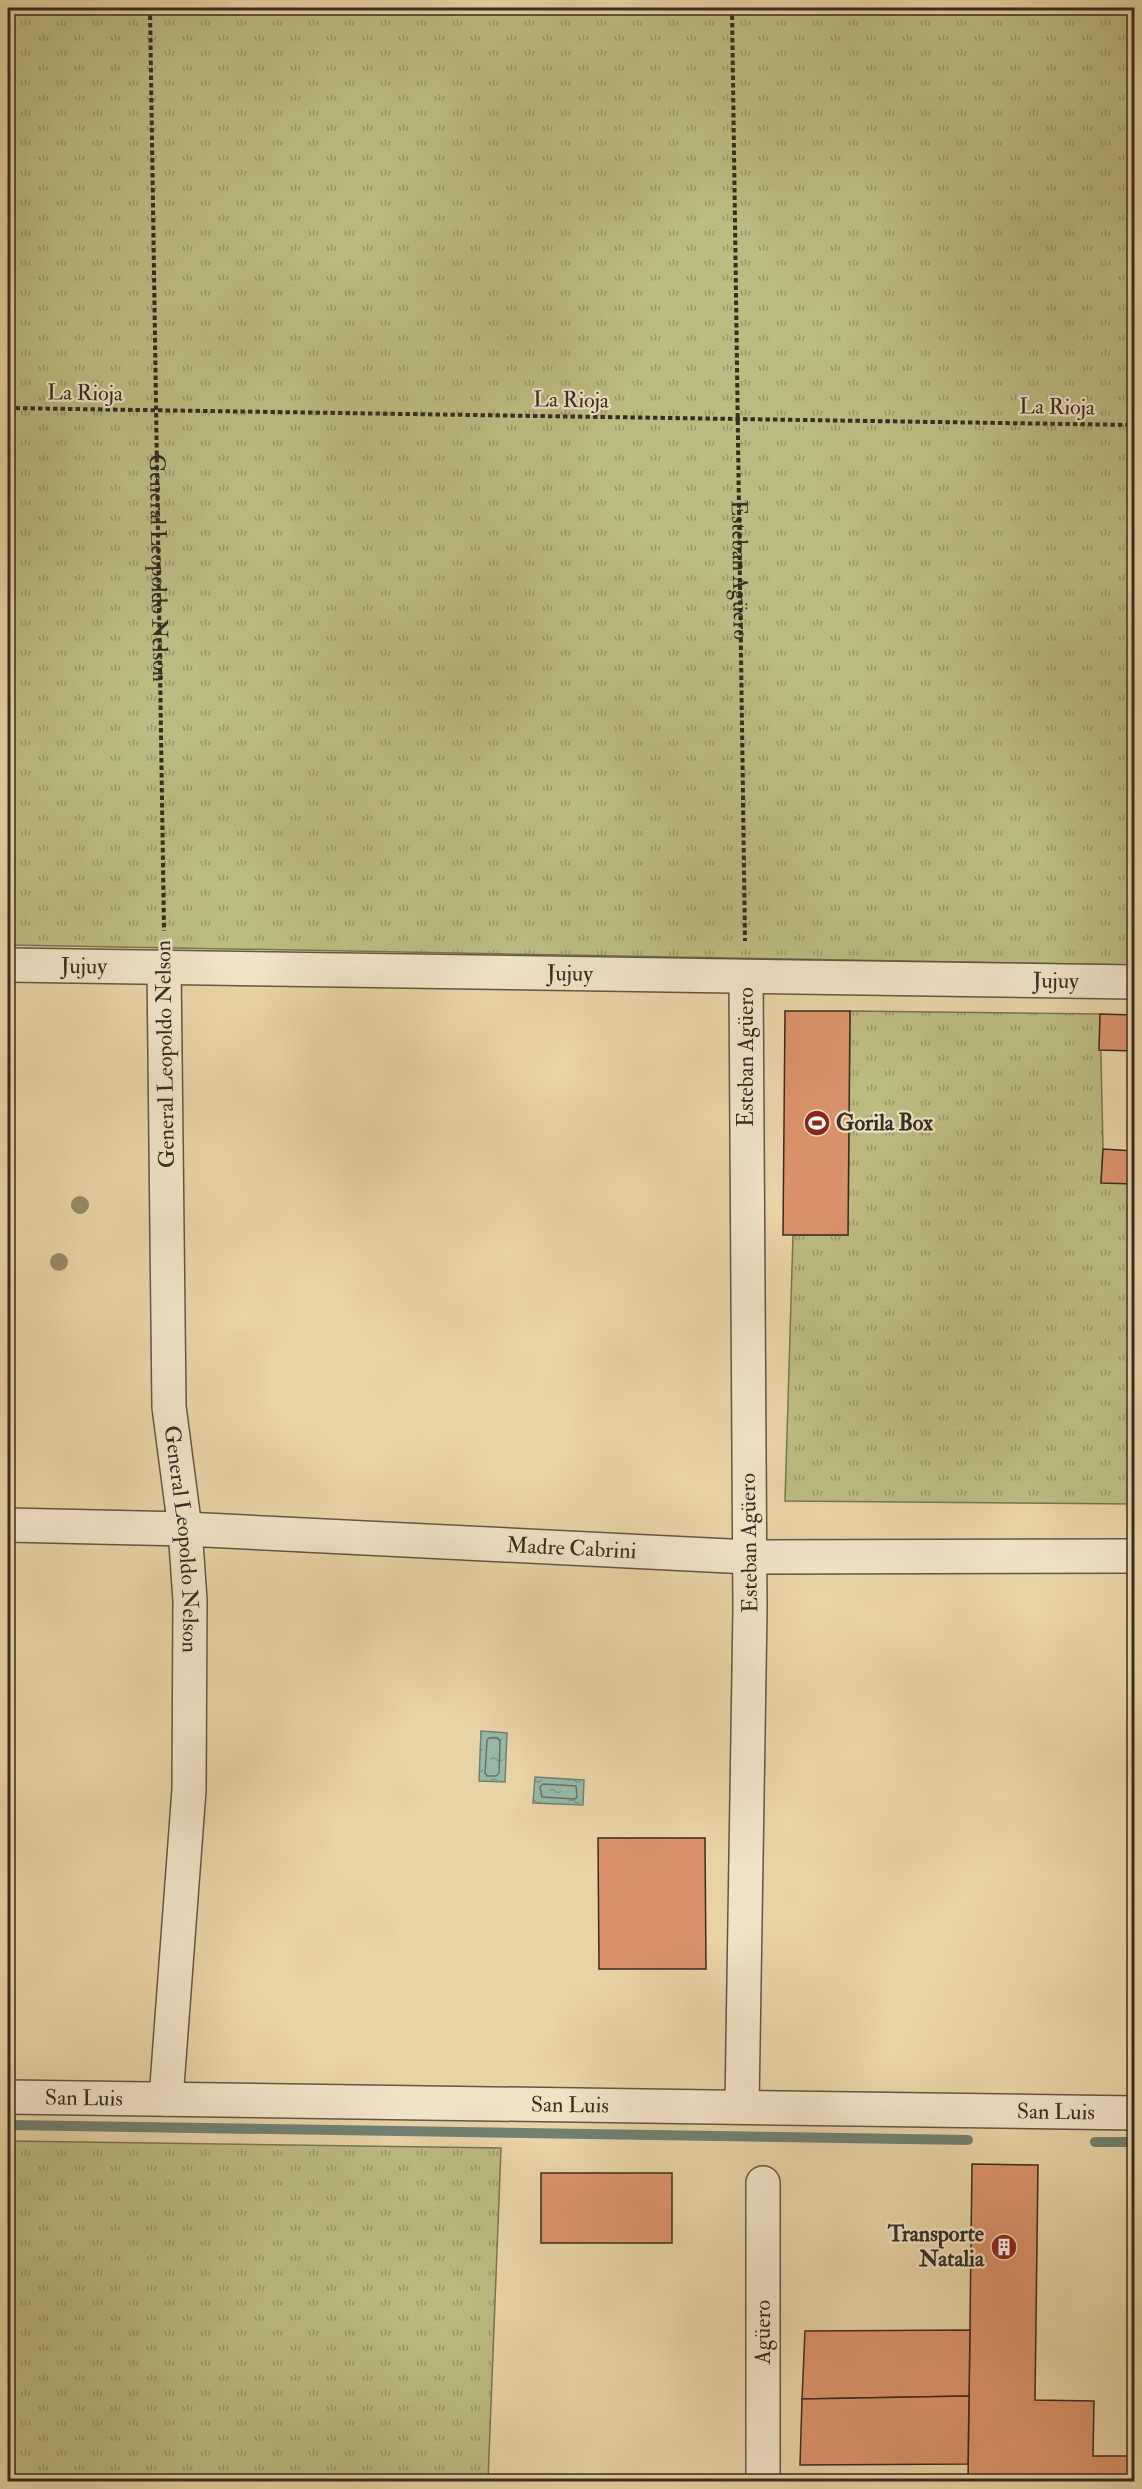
<svg xmlns="http://www.w3.org/2000/svg" width="1142" height="2489" font-family="'IM FELL Double Pica',serif">
  <style>
    .grass { fill: url(#grass-tufts); stroke: #7a7452; stroke-width: 1.5 }
    .water { fill: url(#water-ripples); stroke: #718071; stroke-width: 1.5 }
    .lines { fill: none; stroke-linecap: round; stroke-linejoin: round }
    .shore { stroke: #677264; stroke-width: 1.5 }
    .stream { stroke: #718071; stroke-width: 10 }
    .building { fill: #db926c; stroke: #372d21; stroke-width: 1.5 }
    .minor-casing { stroke: #635642; stroke-width: 36 }
    .path { stroke: #372d21; stroke-width: 4; stroke-dasharray: 4.5 3; stroke-linecap: butt }
    .minor { stroke: #f0e2c5; stroke-width: 33 }
    .tree { fill: #968767 }
    .labels { text-anchor: middle; dominant-baseline: central; stroke-width: 4.5; stroke-linejoin: round; paint-order: stroke }
    .street-label { font-size: 22px; fill: #372d21; stroke: #f0e2c5 }
    .poi-label { font-size: 22px; font-weight: bold; fill: #372d21; stroke: #f0e2c5; text-anchor: start }
  </style>
  <defs>
    <pattern id="grass-tufts" width="24" height="20" patternUnits="userSpaceOnUse" patternTransform="scale(1.5)"><rect width="24" height="20" fill="#bcbb82"/><path d="M3 7l-1-3M5 7V3M7 7l1-3M15 17l-1-3M17 17v-4M19 17l1-3" fill="none" stroke="#9a986a"/></pattern>
    <pattern id="water-ripples" width="26" height="14" patternUnits="userSpaceOnUse" patternTransform="scale(1.5)"><rect width="26" height="14" fill="#97b8a7"/><path d="M2 4q2-2 4 0t4 0M15 11q2-2 4 0t4 0" fill="none" stroke="#7c9688"/></pattern>
  </defs>
  <rect width="100%" height="100%" fill="#e8d3a6"/>
  <filter id="stains"><feTurbulence type="fractalNoise" baseFrequency=".00333" numOctaves="4"/><feColorMatrix values="0 0 0 0 .2 0 0 0 0 .09 0 0 0 0 .02 0 0 0 .5 -.17"/></filter>
  <radialGradient id="worn" r=".72"><stop offset=".6" stop-color="#630" stop-opacity="0"/><stop offset="1" stop-color="#630" stop-opacity=".3"/></radialGradient>
  <g class="grass">
    <path d="M8 8H1134V965L8 945Z"/>
    <path d="M850 1011 1100 1014 1103 1149 1101 1182 1134 1184V1504L785 1501 793 1235H848Z"/>
    <path d="M8 2141 501 2148 488 2481H8Z"/>
  </g>
  <g class="water">
    <path d="M481 1731 507 1733 505 1782 479 1781Z"/>
    <path d="M535 1777 584 1780 583 1805 533 1803Z"/>
  </g>
  <g class="lines">
    <g class="shore">
      <path d="M489 1738H498L500 1741 499 1773 496 1776H487L485 1773 487 1740Z"/>
      <path d="M543 1784 576 1786 577 1797 575 1799 542 1797 540 1787Z"/>
    </g>
    <g class="stream">
      <path d="M8 2125 968 2140"/>
      <path d="M1095 2142H1134"/>
    </g>
  </g>
  <g class="building">
    <path d="M785 1011H850L848 1235H783Z"/>
    <path d="M1100 1014 1134 1015V1051L1099 1050Z"/>
    <path d="M1103 1149 1134 1151V1184L1101 1183Z"/>
    <path d="M598 1838H705L706 1969H599Z"/>
    <path d="M972 2164 1038 2165 1035 2400 1094 2401 1093 2456H1134V2482H968Z"/>
    <rect x="541" y="2173" width="131" height="70"/>
    <path d="M970 2330 969 2396 802 2399 805 2331Z"/>
    <path d="M969 2396 968 2464 800 2465 802 2399Z"/>
  </g>
  <g class="lines">
    <defs>
      <g id="minor">
        <path id="s3" d="M8 965 1134 982"/>
        <path id="s4" d="M164 966 169 1407 185 1529 190 1600 189 1790 166 2099"/>
        <path id="s5" d="M8 1525 185 1529 749 1557 1134 1556"/>
        <path id="s6" d="M8 2097 1134 2113"/>
        <path d="M742 2106 750 1609 746 977"/>
        <path d="M763 2183V2482"/>
      </g>
    </defs>
    <use href="#minor" class="minor-casing"/>
    <g class="path">
      <path id="s1" d="M150 8 164 931"/>
      <path id="s2" d="M732 8 745 941"/>
      <path d="M8 408 1134 425"/>
    </g>
    <use href="#minor" class="minor"/>
  </g>
  <g class="tree">
    <circle cx="80" cy="1205" r="9"/>
    <circle cx="59" cy="1262" r="9"/>
  </g>
  <defs>
    <symbol id="stadium-disc" viewBox="-11 -11 22 22"><circle r="9.5" fill="#8f2418" stroke="#f0e2c5"/><path d="M0-5a6.5 5 0 1 0 0 10a6.5 5 0 1 0 0-10ZM-3.5-1.8h7v3.6h-7Z" fill="#fff"/></symbol>
    <symbol id="building-disc" viewBox="-11 -11 22 22"><circle r="9.5" fill="#8f2418" stroke="#f0e2c5"/><path d="M-4-6H4V6H1V3H-1V6H-4ZM-2.5-4.3h1.7v1.8h-1.7ZM.8-4.3h1.7v1.8H.8ZM-2.5-1h1.7V.8h-1.7ZM.8-1h1.7V.8H.8Z" fill="#fff"/></symbol>
  </defs>
  <g fill-rule="evenodd">
    <use href="#stadium-disc" x="802" y="1108" width="30" height="30"/>
    <use href="#building-disc" x="989" y="2232" width="30" height="30"/>
  </g>
  <g class="labels">
    <g class="street-label">
      <text transform="translate(85 393) rotate(1)">La Rioja</text>
      <text transform="translate(571 400) rotate(1)">La Rioja</text>
      <text transform="translate(1057 407) rotate(1)">La Rioja</text>
      <text stroke="none"><textPath href="#s1" startOffset="560">General Leopoldo Nelson</textPath></text>
      <text stroke="none"><textPath href="#s2" startOffset="562">Esteban Agüero</textPath></text>
      <text stroke="none"><textPath href="#s3" startOffset="76">Jujuy</textPath></text>
      <text stroke="none"><textPath href="#s3" startOffset="562">Jujuy</textPath></text>
      <text stroke="none"><textPath href="#s3" startOffset="1048">Jujuy</textPath></text>
      <text transform="translate(165 1054) rotate(-91)">General Leopoldo Nelson</text>
      <text transform="translate(746 1057) rotate(-90)">Esteban Agüero</text>
      <text stroke="none"><textPath href="#s4" startOffset="574">General Leopoldo Nelson</textPath></text>
      <text transform="translate(749 1543) rotate(-91)">Esteban Agüero</text>
      <text stroke="none"><textPath href="#s5" startOffset="564">Madre Cabrini</textPath></text>
      <text stroke="none"><textPath href="#s6" startOffset="76">San Luis</textPath></text>
      <text stroke="none"><textPath href="#s6" startOffset="562">San Luis</textPath></text>
      <text stroke="none"><textPath href="#s6" startOffset="1048">San Luis</textPath></text>
      <text transform="translate(763 2332) rotate(-90)">Agüero</text>
    </g>
    <g class="poi-label">
      <text x="836" y="1123">Gorila Box</text>
      <text x="984" y="2234" text-anchor="end">Transporte<tspan x="984" dy="25">Natalia</tspan></text>
    </g>
  </g>
  <rect width="1142" height="2489" fill="none" stroke="#e8d3a6" stroke-width="30"/>
  <rect x="9" y="9" width="1124" height="2471" fill="none" stroke="#372d21" stroke-width="3"/>
  <rect x="15" y="15" width="1112" height="2459" fill="none" stroke="#372d21" stroke-width="1.5"/>
  <rect width="100%" height="100%" filter="url(#stains)"/>
  <rect width="100%" height="100%" fill="url(#worn)"/>
</svg>
